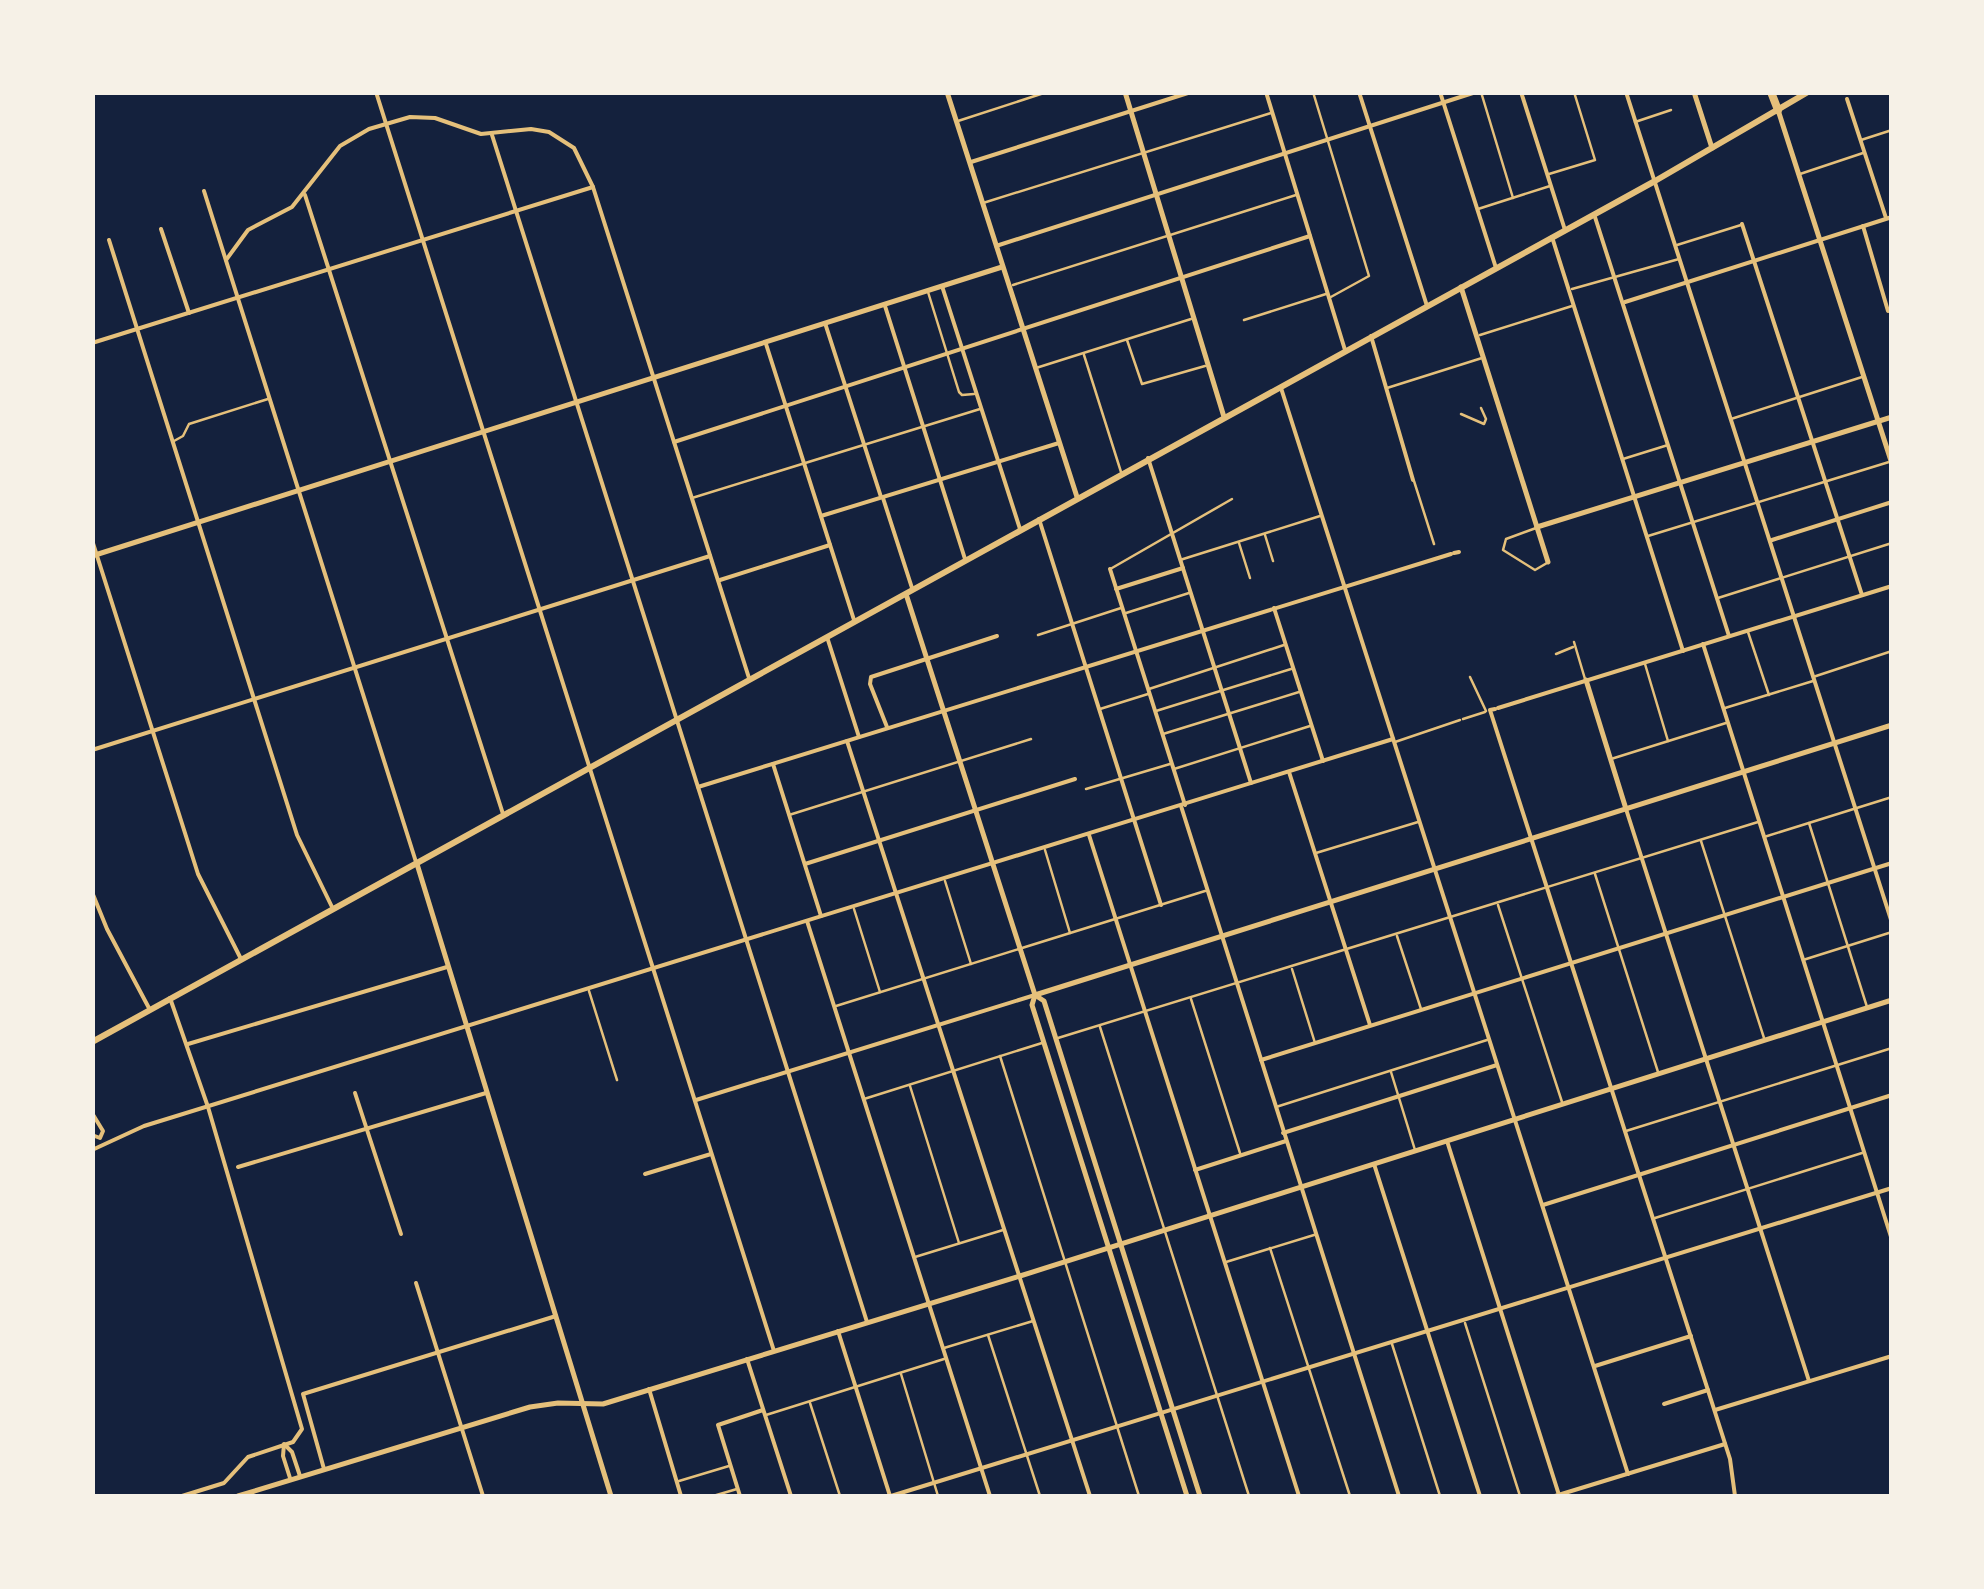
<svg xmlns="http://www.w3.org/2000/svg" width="1984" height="1589" font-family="Manrope,sans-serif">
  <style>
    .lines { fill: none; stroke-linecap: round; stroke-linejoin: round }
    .service { stroke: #e5c07b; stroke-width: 2.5 }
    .pedestrian { stroke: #e5c07b; stroke-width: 2.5 }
    .minor { stroke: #e5c07b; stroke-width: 4 }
    .tertiary { stroke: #e5c07b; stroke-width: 5 }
    .secondary { stroke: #e5c07b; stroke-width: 5 }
    .primary { stroke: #e5c07b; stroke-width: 6 }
    .motorway { stroke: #e5c07b; stroke-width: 8 }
  </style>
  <rect width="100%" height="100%" fill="#14213d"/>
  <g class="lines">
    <g class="service">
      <path d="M1313 92 1369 276 1329 298"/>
      <path d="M1481 92 1513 198"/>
      <path d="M958 121 1047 92"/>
      <path d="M1635 122 1671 110"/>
      <path d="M1861 140 1892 130"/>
      <path d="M1549 174 1595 160 1574 92"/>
      <path d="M1800 174 1863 153"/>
      <path d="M983 203 1271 113"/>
      <path d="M1478 209 1550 186"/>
      <path d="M1677 245 1741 225"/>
      <path d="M1013 285 1296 195"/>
      <path d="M1572 289 1679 259"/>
      <path d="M928 292 959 392 962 395 974 394"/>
      <path d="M1244 320 1326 294"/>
      <path d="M1480 335 1572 306"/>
      <path d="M1127 340 1142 384 1205 366"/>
      <path d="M1084 355 1121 472"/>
      <path d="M1036 368 1191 319"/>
      <path d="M1387 388 1482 358"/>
      <path d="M1461 414 1484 424 1486 419 1481 408"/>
      <path d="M1731 419 1862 377"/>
      <path d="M174 441 183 436 189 424 268 399"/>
      <path d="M1623 459 1668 445"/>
      <path d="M692 498 980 409"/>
      <path d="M1536 528 1506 539 1503 550 1535 570 1547 563"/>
      <path d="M1265 535 1273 561"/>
      <path d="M1648 536 1889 462"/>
      <path d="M1239 543 1250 578"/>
      <path d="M1180 560 1320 516"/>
      <path d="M1112 568 1232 499"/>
      <path d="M1718 598 1892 543"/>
      <path d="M1126 613 1189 593"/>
      <path d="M1748 632 1769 695"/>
      <path d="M1038 635 1121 608"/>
      <path d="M1574 642 1585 679"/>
      <path d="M1556 654 1573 647"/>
      <path d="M1645 664 1668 741"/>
      <path d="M1470 677 1486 711"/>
      <path d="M1813 677 1892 651"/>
      <path d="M1149 689 1284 645"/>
      <path d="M1725 708 1813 681"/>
      <path d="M1100 709 1148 694"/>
      <path d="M1156 711 1291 669"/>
      <path d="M1463 719 1485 712"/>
      <path d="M1163 734 1299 692"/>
      <path d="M1395 742 1460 720"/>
      <path d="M1611 759 1726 723"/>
      <path d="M1174 769 1310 726"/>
      <path d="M1086 789 1170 764"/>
      <path d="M789 815 1031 739"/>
      <path d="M1809 823 1867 1007"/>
      <path d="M1764 837 1892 797"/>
      <path d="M1701 841 1764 1038"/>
      <path d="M1045 850 1070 933"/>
      <path d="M1316 853 1418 822"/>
      <path d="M1595 874 1658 1072"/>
      <path d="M945 881 971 964"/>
      <path d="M1498 905 1562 1102"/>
      <path d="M854 909 880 992"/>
      <path d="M1397 936 1421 1009"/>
      <path d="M1803 960 1892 932"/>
      <path d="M1292 969 1315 1043"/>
      <path d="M589 991 617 1080"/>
      <path d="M1191 999 1240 1153"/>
      <path d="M836 1006 1205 891"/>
      <path d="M1100 1027 1249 1496"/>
      <path d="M1058 1038 1758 822"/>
      <path d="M1000 1056 1139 1496"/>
      <path d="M1391 1072 1415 1150"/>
      <path d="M910 1086 959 1243"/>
      <path d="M864 1099 1042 1043"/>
      <path d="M1276 1107 1487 1040"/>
      <path d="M1626 1131 1892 1048"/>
      <path d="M1655 1218 1862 1153"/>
      <path d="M1270 1248 1350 1496"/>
      <path d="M915 1257 1003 1230"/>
      <path d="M1226 1262 1314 1235"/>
      <path d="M1465 1323 1520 1496"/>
      <path d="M988 1335 1040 1496"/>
      <path d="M1392 1344 1440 1496"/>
      <path d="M944 1348 1033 1321"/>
      <path d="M901 1374 938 1496"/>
      <path d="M810 1403 840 1496"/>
      <path d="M766 1415 944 1359"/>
      <path d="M679 1481 729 1466"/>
      <path d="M713 1496 737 1489"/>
    </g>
    <path class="pedestrian" d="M1414 481 1434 544"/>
    <g class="minor">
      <path d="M376 92 774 1351"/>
      <path d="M1266 92 1345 350"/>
      <path d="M1359 92 1427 306"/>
      <path d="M1440 92 1496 268"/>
      <path d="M1521 92 1565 230"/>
      <path d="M1626 92 1892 923"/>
      <path d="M1847 99 1886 218"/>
      <path d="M492 135 867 1322"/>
      <path d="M971 162 1191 92"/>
      <path d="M204 191 416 862"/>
      <path d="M305 195 503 814"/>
      <path d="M1594 214 1729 636"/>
      <path d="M1742 224 1862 595"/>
      <path d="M1863 226 1888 311"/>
      <path d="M161 229 189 313"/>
      <path d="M1552 237 1683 651"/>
      <path d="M109 240 297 835 333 909"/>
      <path d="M996 246 1476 92"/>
      <path d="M226 260 248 230 292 207 340 146 369 129 410 117 435 118 481 134 531 129 549 132 574 148 593 187 749 678"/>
      <path d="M942 286 1020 529"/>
      <path d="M1625 302 1892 217"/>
      <path d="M885 306 965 559"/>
      <path d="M825 323 881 497"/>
      <path d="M1371 336 1413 480"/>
      <path d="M92 343 593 187"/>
      <path d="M766 344 854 620"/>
      <path d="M1281 388 1628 1474"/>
      <path d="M674 442 1310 236"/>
      <path d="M1148 458 1251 783"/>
      <path d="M883 498 912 588"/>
      <path d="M821 516 1059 443"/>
      <path d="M1039 519 1161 905"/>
      <path d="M92 540 198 874 241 959"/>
      <path d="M1772 540 1892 502"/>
      <path d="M1454 553 1459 552"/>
      <path d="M1110 569 1185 805"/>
      <path d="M720 580 830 545"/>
      <path d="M1116 589 1183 568"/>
      <path d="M1274 608 1323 761"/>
      <path d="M827 637 859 737"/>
      <path d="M1703 644 1892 1240"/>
      <path d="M1498 708 1892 586"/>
      <path d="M1495 709 1490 710 1730 1459 1735 1496"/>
      <path d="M887 727 870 684 871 677 997 636"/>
      <path d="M847 741 1090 1496"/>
      <path d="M92 750 710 556"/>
      <path d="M773 764 821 916"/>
      <path d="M1289 772 1370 1025"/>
      <path d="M698 787 1451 554"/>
      <path d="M1181 806 1399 1496"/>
      <path d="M1626 809 1809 1381"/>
      <path d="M1089 835 1299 1496"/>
      <path d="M805 864 1075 779"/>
      <path d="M92 892 107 929 150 1010"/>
      <path d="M807 921 990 1496"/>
      <path d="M170 998 208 1107 302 1429 293 1442 248 1457 224 1483 182 1496"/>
      <path d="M188 1044 447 967"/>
      <path d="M1261 1060 1892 863"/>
      <path d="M355 1093 401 1234"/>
      <path d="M696 1100 1035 995"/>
      <path d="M92 1113 103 1131 100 1138 92 1135"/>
      <path d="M1283 1133 1497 1065"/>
      <path d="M1447 1141 1559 1495"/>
      <path d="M92 1150 144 1126 1393 739"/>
      <path d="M1374 1164 1480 1496"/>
      <path d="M238 1167 486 1093"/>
      <path d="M1195 1170 1286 1141"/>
      <path d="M645 1174 711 1154"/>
      <path d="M1543 1205 1892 1095"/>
      <path d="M416 1283 483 1496"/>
      <path d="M838 1331 890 1496"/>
      <path d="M747 1359 791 1496"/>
      <path d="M1595 1366 1691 1336"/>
      <path d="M649 1389 681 1496"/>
      <path d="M1664 1404 1708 1390"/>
      <path d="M1715 1410 1892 1356"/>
      <path d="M284 1444 283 1456 290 1478"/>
      <path d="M285 1445 292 1452 300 1476"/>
      <path d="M324 1469 303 1394 556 1316"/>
      <path d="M740 1496 718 1425 763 1410"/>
      <path d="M891 1496 1892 1188"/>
      <path d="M1555 1496 1725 1444"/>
    </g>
    <g class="tertiary">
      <path d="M1125 92 1224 417"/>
      <path d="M1461 287 1548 562"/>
      <path d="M1537 527 1892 417"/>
      <path d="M92 556 1002 267"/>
      <path d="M906 594 1035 995 1044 1001 1200 1496"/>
      <path d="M1586 680 1626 809"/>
      <path d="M1035 995 1892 725"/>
      <path d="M1035 995 1032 1005 1187 1496"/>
      <path d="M238 1496 530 1407 558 1403 603 1404 1020 1276 1892 1000"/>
    </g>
    <g class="secondary">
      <path d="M947 92 1077 497"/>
      <path d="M1694 92 1712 148"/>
      <path d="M1778 110 1892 464"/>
      <path d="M417 864 611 1496"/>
    </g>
    <path class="primary" d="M92 1042 1655 181 1808 92"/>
    <path class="motorway" d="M1771 92 1778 110"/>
  </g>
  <rect width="1984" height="1589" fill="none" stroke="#f6f1e7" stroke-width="190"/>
</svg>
